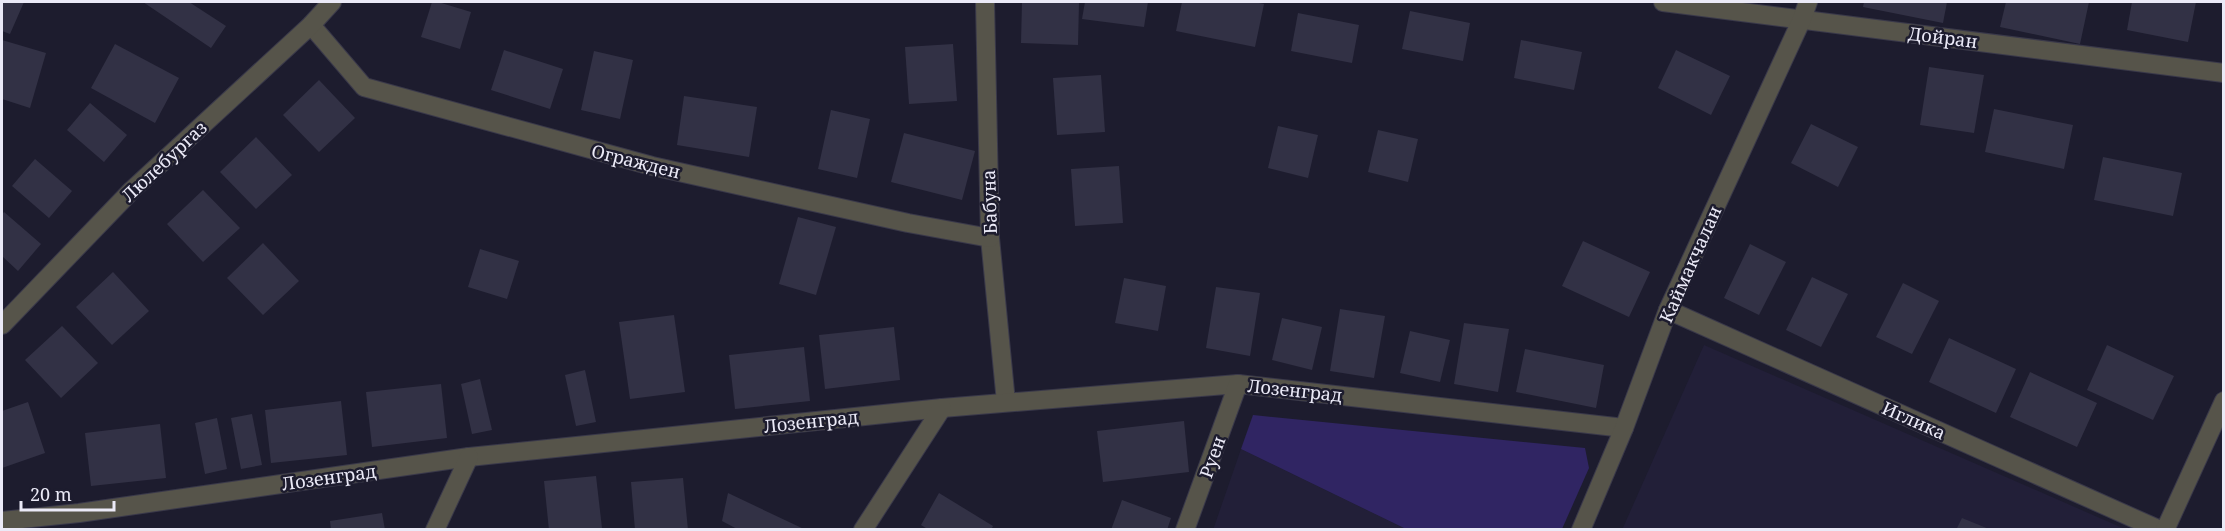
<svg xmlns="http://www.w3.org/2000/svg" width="2225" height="531" font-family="'Noto Serif',serif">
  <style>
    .built { fill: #221f38 }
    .green { fill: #302563 }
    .building { fill: #323145 }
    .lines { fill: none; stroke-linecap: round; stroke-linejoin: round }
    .minor-casing { stroke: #3a394a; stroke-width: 20 }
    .tertiary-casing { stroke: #3a394a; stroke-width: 20 }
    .minor { stroke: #56544a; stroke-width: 18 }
    .tertiary { stroke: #56544a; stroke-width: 18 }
    .labels { text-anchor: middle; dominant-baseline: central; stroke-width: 5; stroke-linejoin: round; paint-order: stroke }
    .street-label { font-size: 18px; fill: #ebeaf7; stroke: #1d1c2e }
  </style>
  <rect width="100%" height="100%" fill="#1d1c2e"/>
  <g class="built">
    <path d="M1704 345 2125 529 1622 530Z"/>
    <path d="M1241 449 1406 529 1213 530Z"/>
  </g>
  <path class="green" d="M1253 415 1585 448 1589 468 1562 529H1406L1241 449Z"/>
  <g class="building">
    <path d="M2 2H24L10 34 2 31Z"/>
    <path d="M143 2H189L226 26 211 48Z"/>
    <path d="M432 2H438L471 12 460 49 421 37Z"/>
    <path d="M1022 2H1079L1078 45 1021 43Z"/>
    <path d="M1085 2H1148L1144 27 1082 19Z"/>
    <path d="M1182 2H1254L1264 4 1255 47 1176 31Z"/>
    <path d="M1864 2H1947L1943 23 1863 7Z"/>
    <path d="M2006 2H2089L2080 44 2000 27Z"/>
    <path d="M2132 2H2196L2188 42 2127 30Z"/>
    <path d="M1410 11 1470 23 1463 61 1402 49Z"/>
    <path d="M1298 13 1359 25 1352 63 1291 51Z"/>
    <path d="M2 40 46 53 30 108 2 99Z"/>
    <path d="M1521 40 1582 52 1574 90 1514 78Z"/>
    <path d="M115 44 179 78 155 123 91 88Z"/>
    <path d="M953 44 957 101 909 104 905 47Z"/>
    <path d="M504 50 563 69 550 109 491 90Z"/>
    <path d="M1676 50 1730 76 1711 115 1658 88Z"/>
    <path d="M594 51 633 60 620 119 581 110Z"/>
    <path d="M1929 67 1984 75 1974 133 1920 125Z"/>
    <path d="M1101 75 1105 132 1057 135 1053 78Z"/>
    <path d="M319 80 355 118 319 152 283 115Z"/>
    <path d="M684 96 757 107 749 157 677 145Z"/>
    <path d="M90 103 127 135 104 162 67 130Z"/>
    <path d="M1994 109 2073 125 2064 169 1985 152Z"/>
    <path d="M831 110 870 119 857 178 818 169Z"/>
    <path d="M1811 124 1858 147 1838 187 1791 163Z"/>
    <path d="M1278 126 1318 135 1308 178 1268 168Z"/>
    <path d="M1378 130 1418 139 1408 182 1368 172Z"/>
    <path d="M904 133 975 151 962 200 891 182Z"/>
    <path d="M256 137 292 175 256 209 220 172Z"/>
    <path d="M2103 157 2182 173 2173 216 2094 200Z"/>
    <path d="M35 159 72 191 49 218 12 186Z"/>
    <path d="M1119 166 1123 223 1075 226 1071 169Z"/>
    <path d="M203 190 240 228 203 262 167 224Z"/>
    <path d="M4 212 41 244 18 271 2 256V215Z"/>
    <path d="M798 217 836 227 816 295 779 284Z"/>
    <path d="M1583 241 1650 272 1629 317 1562 286Z"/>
    <path d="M263 243 299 281 263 315 227 278Z"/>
    <path d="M1750 244 1786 262 1759 315 1724 298Z"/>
    <path d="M480 249 519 261 507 299 468 287Z"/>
    <path d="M113 272 149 311 112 345 76 307Z"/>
    <path d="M1812 277 1848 294 1821 347 1786 330Z"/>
    <path d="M1124 278 1166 286 1158 331 1115 323Z"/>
    <path d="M1903 283 1939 301 1912 354 1876 337Z"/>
    <path d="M1216 287 1260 293 1250 356 1206 348Z"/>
    <path d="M1340 309 1385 316 1374 378 1330 371Z"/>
    <path d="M674 315 685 392 630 399 619 322Z"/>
    <path d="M1282 318 1322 327 1312 370 1272 360Z"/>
    <path d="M1464 323 1509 329 1498 392 1454 384Z"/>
    <path d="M62 326 98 363 61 398 25 360Z"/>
    <path d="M894 327 900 380 825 389 819 335Z"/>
    <path d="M1410 331 1450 340 1440 382 1400 373Z"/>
    <path d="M1949 338 2016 369 1996 413 1929 382Z"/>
    <path d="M2107 345 2174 376 2153 420 2087 390Z"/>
    <path d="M804 347 810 401 735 409 729 355Z"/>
    <path d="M1525 349 1604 365 1596 408 1516 392Z"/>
    <path d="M585 370 596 422 576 426 565 375Z"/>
    <path d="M2030 372 2097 403 2077 447 2010 417Z"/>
    <path d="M480 379 492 430 472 434 461 384Z"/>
    <path d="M441 384 447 438 372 447 366 392Z"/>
    <path d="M341 401 347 455 271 463 265 410Z"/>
    <path d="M28 402 45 453 2 468V411Z"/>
    <path d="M252 414 262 465 241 469 231 418Z"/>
    <path d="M217 418 227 469 205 474 195 423Z"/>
    <path d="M1184 421 1189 472 1103 482 1097 431Z"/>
    <path d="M160 424 166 478 91 486 85 433Z"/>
    <path d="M596 476 602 528 549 530 544 481Z"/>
    <path d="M683 478 688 530H635L631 482Z"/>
    <path d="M728 493 806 530H739L722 521Z"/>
    <path d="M939 493 993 526 991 530H929L921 525Z"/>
    <path d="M1122 500 1171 518 1167 530H1111Z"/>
    <path d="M382 513 385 530H331L330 521Z"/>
    <path d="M1962 518 1989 529V530H1956Z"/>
  </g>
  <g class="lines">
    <defs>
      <g id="minor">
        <path d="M985 2 990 238 1006 402"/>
        <path d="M1663 2 2224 73"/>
        <path d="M311 25 364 87 652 166 908 223 990 238"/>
        <path d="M1668 310 2160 530"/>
        <path d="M2 325 132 190 311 25 332 2"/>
        <path d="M2 521 79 513 469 457 942 408 1238 384 1624 428"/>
        <path d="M435 530 469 457"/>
        <path d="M863 530 942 408"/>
        <path d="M1185 530 1238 384"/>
        <path d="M1581 530 1624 428 1668 310 1802 19 1808 2"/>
      </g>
      <path id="tertiary" d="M2165 530 2224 401"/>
    </defs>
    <use href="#minor" class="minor-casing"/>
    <use href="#tertiary" class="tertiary-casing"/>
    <use href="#minor" class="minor"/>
    <use href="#tertiary" class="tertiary"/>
  </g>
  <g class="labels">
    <g class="street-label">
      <text transform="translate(1943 37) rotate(7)">Дойран</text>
      <text transform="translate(164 161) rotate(-43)">Люлебургаз</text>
      <text transform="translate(636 161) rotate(14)">Огражден</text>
      <text transform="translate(989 202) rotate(-92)">Бабуна</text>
      <text transform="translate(1690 264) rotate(-66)">Каймакчалан</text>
      <text transform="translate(1295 390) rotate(6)">Лозенград</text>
      <text transform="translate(1914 420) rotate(24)">Иглика</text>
      <text transform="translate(811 421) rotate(-6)">Лозенград</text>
      <text transform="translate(1212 457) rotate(-70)">Руен</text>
      <text transform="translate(329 477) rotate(-8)">Лозенград</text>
    </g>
  </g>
  <rect width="2225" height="531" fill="none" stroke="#ebeaf7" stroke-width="6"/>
  <path d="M21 501v9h93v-9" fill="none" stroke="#ebeaf7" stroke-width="3"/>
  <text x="30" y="501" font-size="18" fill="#ebeaf7" stroke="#1d1c2e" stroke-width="4.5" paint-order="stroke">20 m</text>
</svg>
